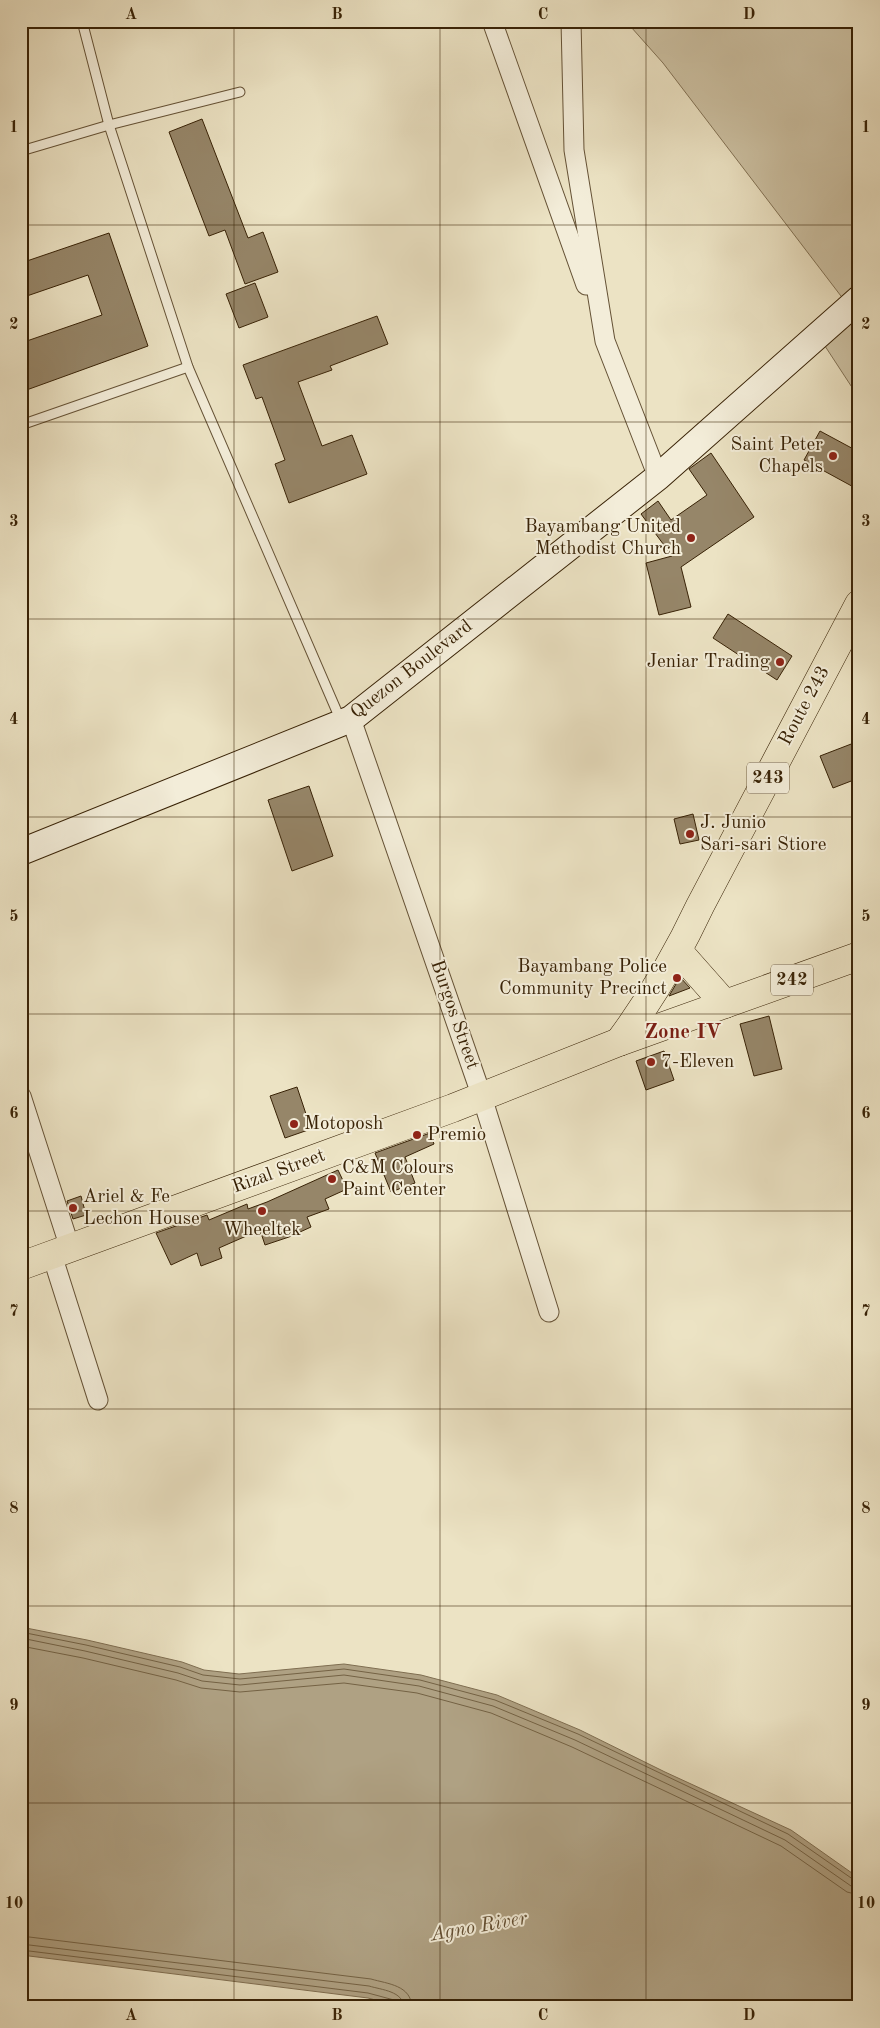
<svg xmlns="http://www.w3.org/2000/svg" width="880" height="2028" font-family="'Old Standard TT',serif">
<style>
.green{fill:#cdc2a4;stroke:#827255}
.water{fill:#afa183;stroke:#7f6e51}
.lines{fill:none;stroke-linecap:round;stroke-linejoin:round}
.shore{stroke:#746244;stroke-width:1}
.building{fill:#968669;stroke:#382206}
.lane-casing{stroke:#655236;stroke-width:11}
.street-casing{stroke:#655236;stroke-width:21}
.secondary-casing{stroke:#382206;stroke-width:28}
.primary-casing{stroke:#382206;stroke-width:29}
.lane{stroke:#f3edd9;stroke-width:9}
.street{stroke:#f3edd9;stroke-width:19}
.secondary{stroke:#f3edd9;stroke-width:26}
.primary{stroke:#ece3c4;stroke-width:28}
.grid{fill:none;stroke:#382206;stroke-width:1;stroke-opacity:0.55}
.poi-dot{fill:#8f2418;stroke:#f3edd9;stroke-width:2}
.labels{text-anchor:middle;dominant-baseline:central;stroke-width:4;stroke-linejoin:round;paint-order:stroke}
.shield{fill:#f3edd9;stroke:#705f45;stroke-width:1}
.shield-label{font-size:18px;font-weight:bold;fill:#382206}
.poi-label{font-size:19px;fill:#382206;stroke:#f3edd9;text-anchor:start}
.street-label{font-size:19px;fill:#382206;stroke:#f3edd9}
.water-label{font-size:20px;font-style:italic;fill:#624e32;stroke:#f3edd9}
.quarter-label{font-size:21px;font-weight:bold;fill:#7a1f14;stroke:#f3edd9}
.neatline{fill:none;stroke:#382206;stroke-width:2}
.grid-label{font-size:16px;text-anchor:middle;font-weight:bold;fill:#382206}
</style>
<rect width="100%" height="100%" fill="#ece3c4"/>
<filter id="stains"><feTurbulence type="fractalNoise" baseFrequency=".004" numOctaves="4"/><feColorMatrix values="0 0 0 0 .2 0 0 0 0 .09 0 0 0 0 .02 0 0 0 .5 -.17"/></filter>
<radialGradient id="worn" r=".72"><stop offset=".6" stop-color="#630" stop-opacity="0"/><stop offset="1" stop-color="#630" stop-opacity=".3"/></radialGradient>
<g class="green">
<polygon points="632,21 859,21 859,288 844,300 663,63 631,27"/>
<polygon points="859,310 859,394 857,395 823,343"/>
</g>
<polygon class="water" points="21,1627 87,1640 182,1662 204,1670 239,1674 344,1664 421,1675 497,1695 580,1730 665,1772 791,1830 859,1878 859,2007 401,2007 368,1998 21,1955"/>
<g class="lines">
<g class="shore">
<polyline points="21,1632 86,1645 180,1667 203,1675 240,1679 344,1669 420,1680 495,1700 578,1734 788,1834 854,1880 859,1881"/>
<polyline points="21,1638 85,1651 178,1673 202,1681 240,1685 344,1675 419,1686 493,1706 575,1740 785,1840 851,1886 859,1887"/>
<polyline points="21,1646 83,1658 176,1680 201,1688 240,1692 344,1683 417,1693 491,1713 572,1747 781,1846 847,1892 859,1895"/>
<path d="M21,1936L371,1979C388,1984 411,1985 412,2007"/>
<path d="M21,1944L369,1986C382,1990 403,1991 404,2007"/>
<polyline points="21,1950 368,1993 394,2000 398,2007"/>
</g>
</g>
<g class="building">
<polygon points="202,119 248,238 263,232 278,272 245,284 225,230 209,236 169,132"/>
<polygon points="109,233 148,346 21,392 21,343 102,315 88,275 21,298 21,263"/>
<polygon points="255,283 268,317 239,328 226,294"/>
<polygon points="377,316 388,344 330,366 332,370 298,382 322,446 352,435 367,474 289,503 275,464 285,460 262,397 256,399 243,365"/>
<polygon points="820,431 859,452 859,490 804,460"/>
<polygon points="711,453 754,517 681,567 691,607 659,615 646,563 672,556 641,514 658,501 671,520 707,495 689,469"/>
<polygon points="728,614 792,656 777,680 713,638"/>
<polygon points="859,741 859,778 833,788 820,756"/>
<polygon points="309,786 333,856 292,871 268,800"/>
<polygon points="693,814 699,840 680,844 674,819"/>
<polygon points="680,977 690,988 669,996 676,984"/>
<polygon points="769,1016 782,1069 754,1076 740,1024"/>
<polygon points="664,1051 674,1080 646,1090 636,1061"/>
<polygon points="297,1087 311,1129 285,1138 270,1096"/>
<polygon points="430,1133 434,1144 405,1157 415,1183 391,1192 375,1153"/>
<polygon points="338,1170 347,1189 325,1199 329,1209 307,1217 311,1227 289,1237 265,1245 260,1230 219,1248 222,1258 201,1266 197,1253 171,1265 156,1233 207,1215 209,1220 247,1204 248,1209 267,1202"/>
<polygon points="81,1196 86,1215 73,1219 67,1201"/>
</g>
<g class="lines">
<g class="lane-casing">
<g id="lane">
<polyline points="82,21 109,125 188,367 341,721"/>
<polyline points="21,151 109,125 240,92"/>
<polyline points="21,425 188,367"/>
</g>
</g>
<g class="street-casing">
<g id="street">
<polyline points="492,21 586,285"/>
<polyline points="571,21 574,150 605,341 658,477"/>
<polyline points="351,719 482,1097 549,1312"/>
<polyline points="21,1096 70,1248"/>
<polyline points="52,1255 98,1400"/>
</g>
</g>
<g class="secondary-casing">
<polyline id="secondary" points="21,852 351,719 658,477 859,299"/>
</g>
<g class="primary-casing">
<g id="primary">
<polyline points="679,952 725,1004"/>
<path d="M619,1042C651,999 677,955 700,906L859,604"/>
<polyline points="21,1266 453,1108 619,1042 859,956"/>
</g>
</g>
<use href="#lane" class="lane"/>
<use href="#street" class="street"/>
<use href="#secondary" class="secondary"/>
<use href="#primary" class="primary"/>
</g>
<path class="grid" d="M234,21V2007M440,21V2007M646,21V2007M21,225H859M21,422H859M21,619H859M21,817H859M21,1014H859M21,1211H859M21,1409H859M21,1606H859M21,1803H859"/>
<g class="poi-dot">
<circle cx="833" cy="456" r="5"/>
<circle cx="691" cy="538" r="5"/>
<circle cx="780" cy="662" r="5"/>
<circle cx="690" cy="834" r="5"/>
<circle cx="677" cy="978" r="5"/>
<circle cx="651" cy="1062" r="5"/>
<circle cx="294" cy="1124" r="5"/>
<circle cx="417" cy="1135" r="5"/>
<circle cx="332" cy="1179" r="5"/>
<circle cx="73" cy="1208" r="5"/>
<circle cx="262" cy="1211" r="5"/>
</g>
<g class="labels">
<g class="shield">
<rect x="747" y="762.5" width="42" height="31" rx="4"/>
<rect x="771" y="964.5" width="42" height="31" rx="4"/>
</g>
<g class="shield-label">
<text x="768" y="778">243</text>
<text x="792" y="980">242</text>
</g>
<g class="poi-label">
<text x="823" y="445" text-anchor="end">Saint Peter<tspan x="823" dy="22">Chapels</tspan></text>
<text x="681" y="527" text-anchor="end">Bayambang United<tspan x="681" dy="22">Methodist Church</tspan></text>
<text x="770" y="662" text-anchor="end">Jeniar Trading</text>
<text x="700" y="823">J. Junio<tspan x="700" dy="22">Sari-sari Stiore</tspan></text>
<text x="667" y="967" text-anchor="end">Bayambang Police<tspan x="667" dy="22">Community Precinct</tspan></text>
<text x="661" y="1062">7-Eleven</text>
<text x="304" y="1124">Motoposh</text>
<text x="427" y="1135">Premio</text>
<text x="342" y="1168">C&amp;M Colours<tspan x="342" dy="22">Paint Center</tspan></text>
<text x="83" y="1197">Ariel &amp; Fe<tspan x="83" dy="22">Lechon House</tspan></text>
<text x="262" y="1230" text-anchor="middle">Wheeltek</text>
</g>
<g class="street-label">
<text transform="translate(412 670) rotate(-38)">Quezon Boulevard</text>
<text transform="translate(805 706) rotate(-62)">Route 243</text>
<text transform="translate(454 1015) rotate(71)">Burgos Street</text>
<text transform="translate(279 1172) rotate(-20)">Rizal Street</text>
</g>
<g class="water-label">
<text transform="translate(479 1927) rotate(-10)">Agno River</text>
</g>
<g class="quarter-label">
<text x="683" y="1032">Zone IV</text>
</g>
</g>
<rect width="880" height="2028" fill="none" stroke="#ece3c4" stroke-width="55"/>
<rect x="28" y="28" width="824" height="1972" class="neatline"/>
<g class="grid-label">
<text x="131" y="19">A</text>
<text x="337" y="19">B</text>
<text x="543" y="19">C</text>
<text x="749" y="19">D</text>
<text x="14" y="132">1</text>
<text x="866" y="132">1</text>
<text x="14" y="329">2</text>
<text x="866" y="329">2</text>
<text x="14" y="526">3</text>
<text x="866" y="526">3</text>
<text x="14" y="724">4</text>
<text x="866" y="724">4</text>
<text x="14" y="921">5</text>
<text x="866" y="921">5</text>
<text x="14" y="1118">6</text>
<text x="866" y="1118">6</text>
<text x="14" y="1316">7</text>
<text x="866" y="1316">7</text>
<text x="14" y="1513">8</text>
<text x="866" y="1513">8</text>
<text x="14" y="1710">9</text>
<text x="866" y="1710">9</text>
<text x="14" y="1908">10</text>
<text x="866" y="1908">10</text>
<text x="131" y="2020">A</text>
<text x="337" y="2020">B</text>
<text x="543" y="2020">C</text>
<text x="749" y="2020">D</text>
</g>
<rect width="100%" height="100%" filter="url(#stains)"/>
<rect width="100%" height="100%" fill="url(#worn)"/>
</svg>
